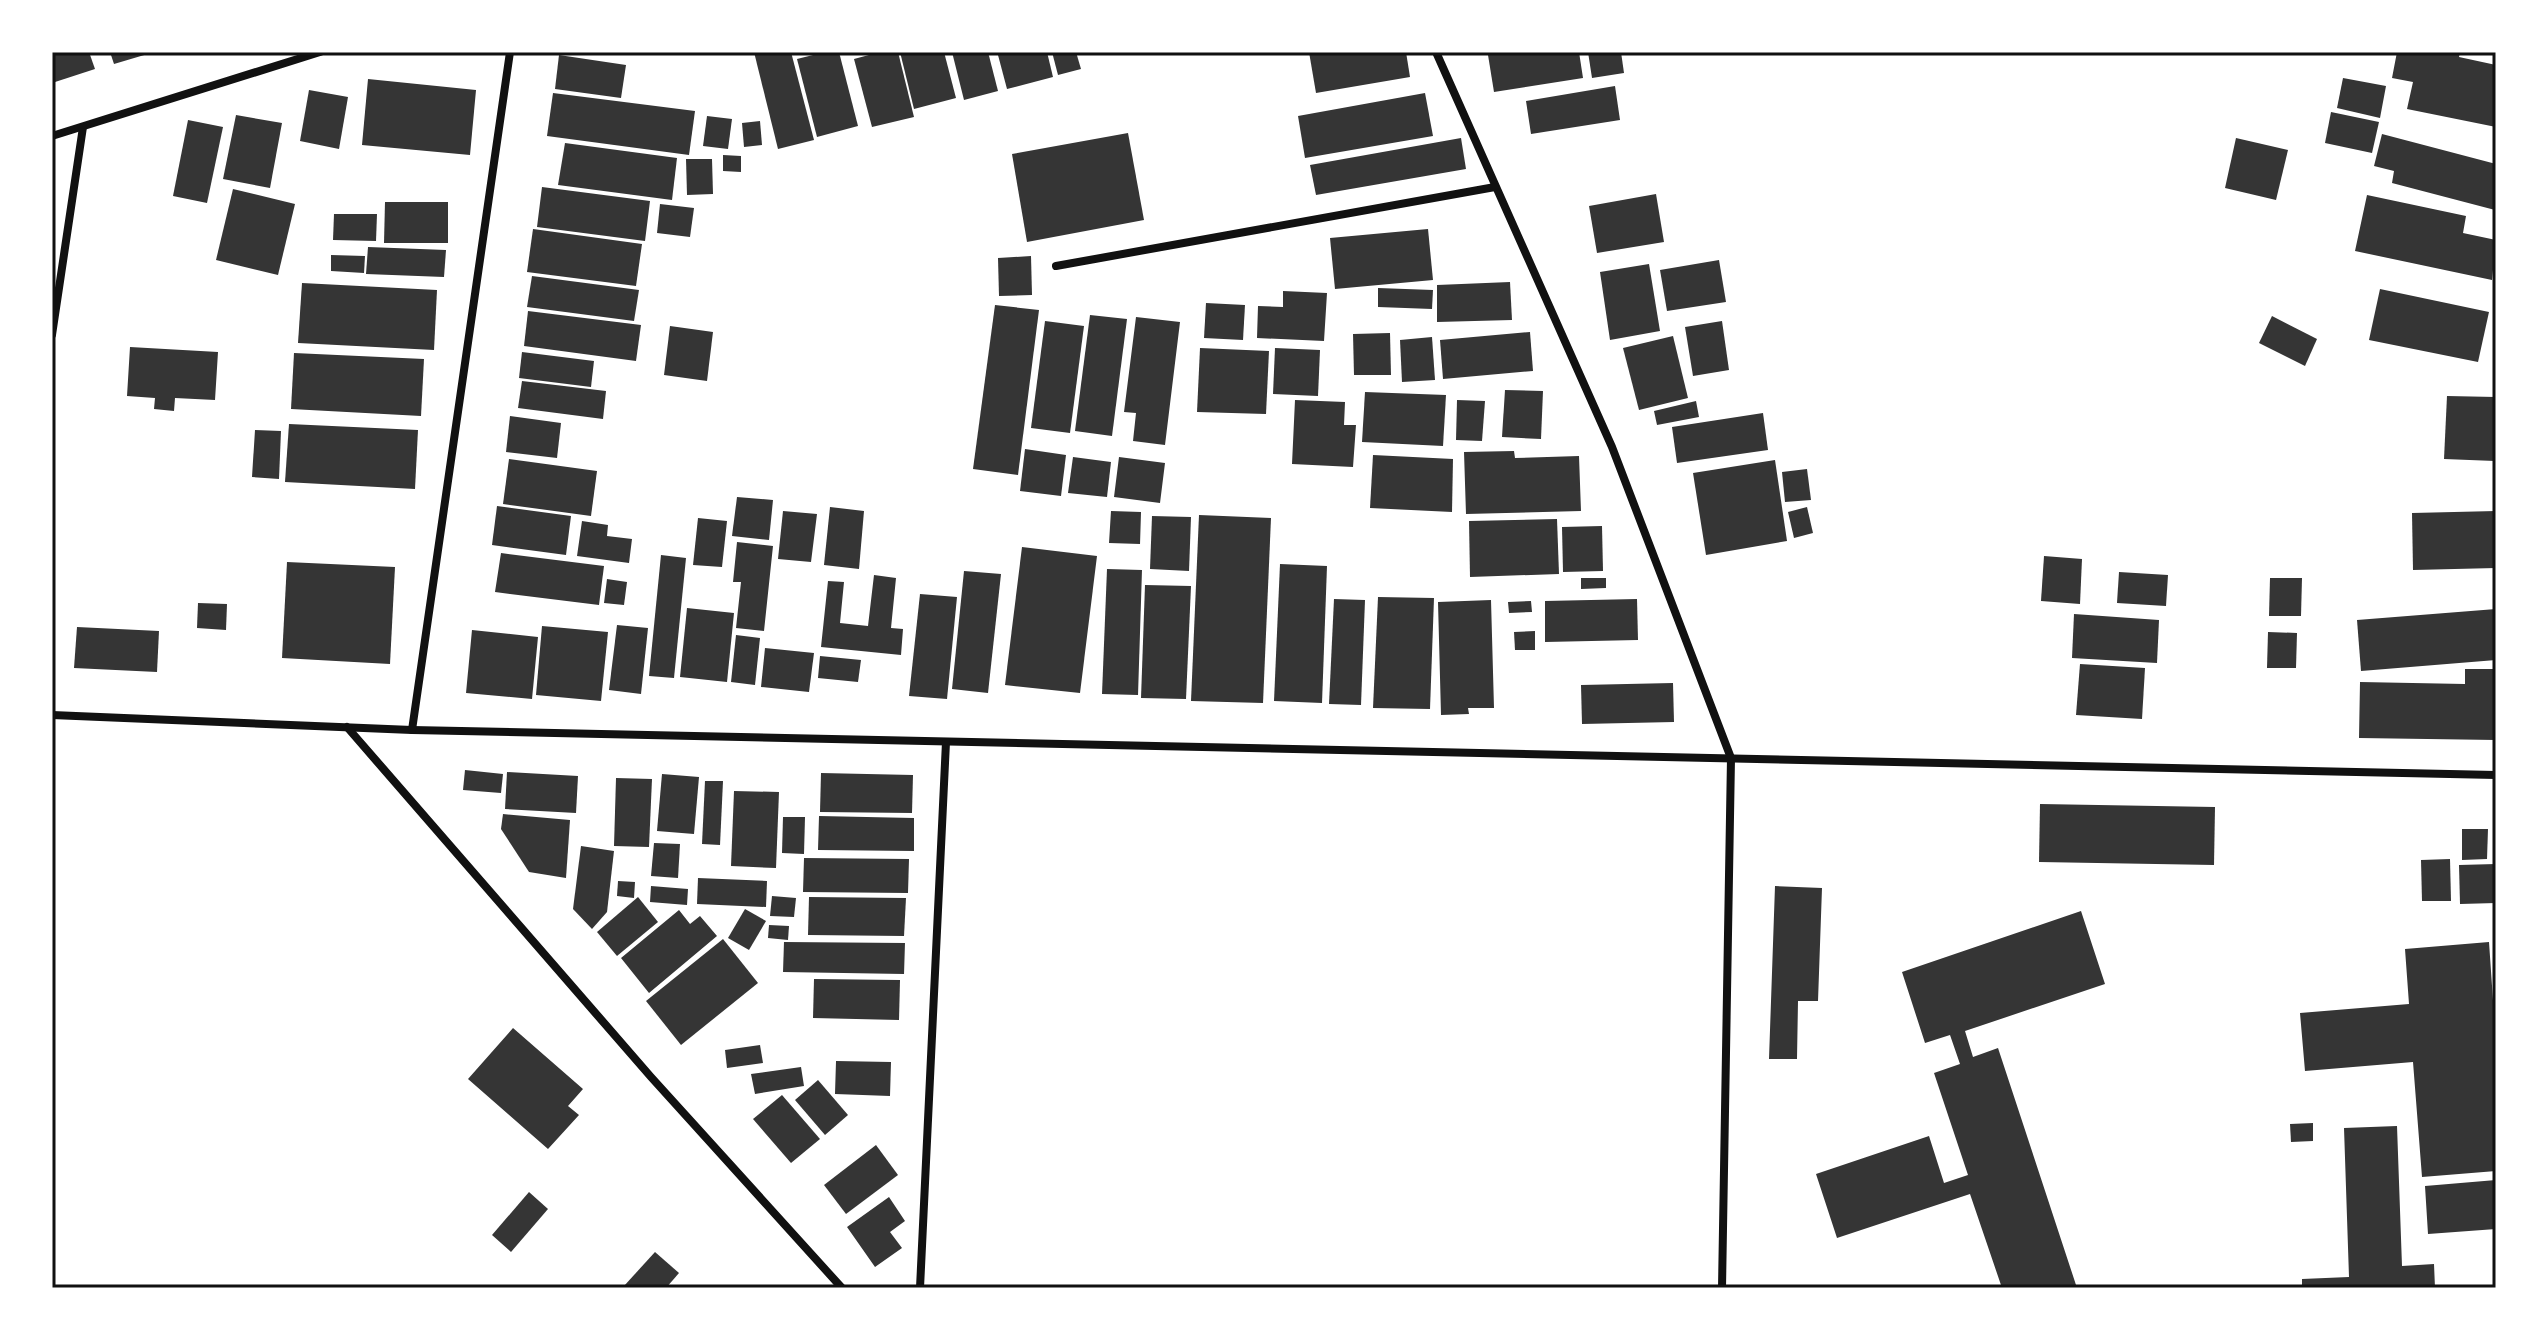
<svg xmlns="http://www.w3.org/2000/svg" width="2548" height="1340" font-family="'Zilla Slab',serif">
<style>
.building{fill:#353535}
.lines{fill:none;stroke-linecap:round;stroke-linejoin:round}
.minor{stroke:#111;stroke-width:8}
.neatline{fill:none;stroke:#111;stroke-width:3}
</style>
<rect width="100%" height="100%" fill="#fff"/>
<g class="building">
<polygon points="52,52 89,52 95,69 52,83"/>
<polygon points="110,52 151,52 151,53 114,64"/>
<polygon points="754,52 791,52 814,140 778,149"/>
<polygon points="825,52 839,52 858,126 817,137 797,59"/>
<polygon points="880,52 898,52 914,117 872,127 854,59"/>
<polygon points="900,52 944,52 956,98 914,109"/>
<polygon points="952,52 988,52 998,91 964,100"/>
<polygon points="1007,52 1047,52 1053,77 1007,89 998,55"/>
<polygon points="1052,52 1076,52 1081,69 1058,75"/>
<polygon points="1309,52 1406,52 1410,77 1316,93"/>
<polygon points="1508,52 1579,52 1583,78 1494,92 1488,55"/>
<polygon points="1588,52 1621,52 1624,73 1592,78"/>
<polygon points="2397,52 2460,52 2459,57 2496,65 2496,127 2407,109 2413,82 2392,78"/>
<polygon points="559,55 626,65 621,98 555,89"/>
<polygon points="2343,78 2386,86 2380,118 2337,108"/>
<polygon points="368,79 476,90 470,155 362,145"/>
<polygon points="1615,86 1620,120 1531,134 1526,101"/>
<polygon points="309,90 348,97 339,149 300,141"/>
<polygon points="553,93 695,111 689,155 547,136"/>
<polygon points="1425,93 1433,136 1305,158 1298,116"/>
<polygon points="2331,112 2379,122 2372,153 2325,143"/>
<polygon points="236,115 282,123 270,188 223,179"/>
<polygon points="707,116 732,119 728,149 703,146"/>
<polygon points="188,120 223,127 207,203 173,196"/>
<polygon points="760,121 762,145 744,147 742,123"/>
<polygon points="1128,133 1144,220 1027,242 1012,154"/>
<polygon points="2382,134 2496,164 2495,210 2392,183 2394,171 2374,166"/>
<polygon points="1461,138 1466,169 1316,195 1310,165"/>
<polygon points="2236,138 2288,150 2276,200 2225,188"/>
<polygon points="565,143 677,158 672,200 558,185"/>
<polygon points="723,155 741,156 741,172 723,171"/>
<polygon points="686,159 712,159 713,194 687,195"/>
<polygon points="542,187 650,201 645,241 537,227"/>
<polygon points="233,189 295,204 278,275 216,260"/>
<polygon points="1656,194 1664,242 1597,253 1589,206"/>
<polygon points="2367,195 2466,216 2463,233 2496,240 2492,280 2355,251"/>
<polygon points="385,202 448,202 448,243 384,243"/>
<polygon points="660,204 694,208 690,237 657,233"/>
<polygon points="334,214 377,214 376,241 333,240"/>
<polygon points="533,229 642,244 636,286 527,272"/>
<polygon points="1428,229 1433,280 1335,289 1330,238"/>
<polygon points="368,247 446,250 444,277 366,274"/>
<polygon points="331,255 365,256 364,273 331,271"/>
<polygon points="1031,256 1032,295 999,296 998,258"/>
<polygon points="1719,260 1726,302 1667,311 1660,270"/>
<polygon points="1649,264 1660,331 1610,340 1600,272"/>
<polygon points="532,276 639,290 634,321 527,307"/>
<polygon points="1510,282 1512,320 1437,322 1437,285"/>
<polygon points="302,283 437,290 434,350 298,343"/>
<polygon points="1378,288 1433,290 1432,309 1378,307"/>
<polygon points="2380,289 2489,312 2478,362 2369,340"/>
<polygon points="1283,291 1327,293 1324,341 1257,338 1258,306 1283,307"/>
<polygon points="1206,303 1245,305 1243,340 1204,338"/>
<polygon points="995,305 1039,310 1018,475 973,469"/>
<polygon points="528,311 641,325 636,361 524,346"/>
<polygon points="1090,315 1127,319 1112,436 1075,431"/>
<polygon points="2272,316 2317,339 2305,366 2259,343"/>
<polygon points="1136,317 1180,322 1165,445 1133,441 1136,413 1124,412"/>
<polygon points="1045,321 1084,326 1070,433 1031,428"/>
<polygon points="1722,321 1729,370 1693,376 1685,327"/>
<polygon points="670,326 713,332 707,381 664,375"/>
<polygon points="1530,332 1533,371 1443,379 1440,340"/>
<polygon points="1390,333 1391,375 1354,375 1353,334"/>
<polygon points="1673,336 1688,398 1639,410 1623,348"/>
<polygon points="1432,337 1435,380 1402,382 1400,340"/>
<polygon points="130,347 218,352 215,400 175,398 174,411 154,409 155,398 127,396"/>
<polygon points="1200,348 1269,351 1266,414 1197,412"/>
<polygon points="1275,348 1320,350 1318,396 1273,394"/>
<polygon points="522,352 594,361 591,387 519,378"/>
<polygon points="294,353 424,359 421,416 291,409"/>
<polygon points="522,381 606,391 603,419 518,408"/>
<polygon points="1505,390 1543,391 1541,439 1502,437"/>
<polygon points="1365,392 1446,395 1443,446 1362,442"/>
<polygon points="2447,396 2496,397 2495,461 2444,459"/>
<polygon points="1295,400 1345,402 1344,425 1356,425 1353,467 1292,464"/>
<polygon points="1457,400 1485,401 1482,441 1456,440"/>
<polygon points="1696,401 1699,417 1657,425 1654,411"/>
<polygon points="1763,413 1768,450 1677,463 1672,427"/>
<polygon points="510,416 561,423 557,458 506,452"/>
<polygon points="289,424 418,430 415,489 285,482"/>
<polygon points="255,430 281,431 279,479 252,477"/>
<polygon points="1025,449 1066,455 1061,496 1020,491"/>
<polygon points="1514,451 1515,458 1579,456 1581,511 1466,514 1464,452"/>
<polygon points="1373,455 1453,459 1452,512 1370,508"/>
<polygon points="1073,457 1111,462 1107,497 1068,493"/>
<polygon points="1119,457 1165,463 1160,503 1114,497"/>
<polygon points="509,459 597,471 591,516 503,504"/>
<polygon points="1775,460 1787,541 1706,555 1693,473"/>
<polygon points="1807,469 1811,500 1785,502 1782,472"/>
<polygon points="737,497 773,500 769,540 732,536"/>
<polygon points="497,506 571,516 566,555 492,545"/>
<polygon points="830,507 864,511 859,569 824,565"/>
<polygon points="1807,507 1813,533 1794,538 1788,512"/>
<polygon points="783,511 817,514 811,562 778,559"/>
<polygon points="1111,511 1141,512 1140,544 1109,543"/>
<polygon points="2496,511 2496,568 2413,570 2412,513"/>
<polygon points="1199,515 1271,518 1263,703 1191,701"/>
<polygon points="1152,516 1191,517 1189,571 1150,569"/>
<polygon points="698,518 727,521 722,567 693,565"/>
<polygon points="1557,519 1559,574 1470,577 1469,521"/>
<polygon points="582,521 608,525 607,536 632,539 629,563 577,556"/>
<polygon points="1602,526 1603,571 1563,572 1562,527"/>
<polygon points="737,542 773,546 764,631 736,628 741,582 733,582"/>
<polygon points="1022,547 1097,556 1080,693 1005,685"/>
<polygon points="501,553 604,566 599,605 495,592"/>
<polygon points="661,555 686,558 674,678 649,676"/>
<polygon points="2044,556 2082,559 2080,604 2041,601"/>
<polygon points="287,562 395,567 390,664 282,658"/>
<polygon points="1280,564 1327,566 1322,703 1274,701"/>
<polygon points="1107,569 1142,570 1138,695 1102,694"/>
<polygon points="964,571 1001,574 988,693 952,689"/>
<polygon points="2119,572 2168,575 2166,606 2117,603"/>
<polygon points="874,575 896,578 891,628 903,629 901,655 821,647 828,581 844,582 840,623 868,626"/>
<polygon points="1581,578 1606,578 1606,588 1581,589"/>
<polygon points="2270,578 2302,578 2301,616 2269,616"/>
<polygon points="607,579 627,582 624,605 604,603"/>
<polygon points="1145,585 1191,586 1186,699 1141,698"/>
<polygon points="920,594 957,597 947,699 909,696"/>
<polygon points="1378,597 1434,598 1430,709 1373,708"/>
<polygon points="1334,599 1365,600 1361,705 1329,704"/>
<polygon points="1637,599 1638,640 1545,642 1545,601"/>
<polygon points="1491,600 1494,708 1468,708 1469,714 1441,715 1438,602"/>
<polygon points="1531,601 1532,612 1509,613 1508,602"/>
<polygon points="198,603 227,604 226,630 197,628"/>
<polygon points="687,608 734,613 727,682 680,677"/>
<polygon points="2496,609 2496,660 2361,671 2357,620"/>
<polygon points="2074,614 2159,620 2157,663 2072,658"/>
<polygon points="617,625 648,628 641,694 609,690"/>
<polygon points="542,626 608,632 601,701 536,695"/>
<polygon points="77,627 159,631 157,672 74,668"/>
<polygon points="472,630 538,637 532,699 466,693"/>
<polygon points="1535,631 1535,650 1515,650 1514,632"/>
<polygon points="2268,632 2297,633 2296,668 2267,668"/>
<polygon points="736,635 760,638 755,685 731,682"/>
<polygon points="765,648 814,653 809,692 761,687"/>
<polygon points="820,656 861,660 858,682 818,678"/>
<polygon points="2080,664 2145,668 2142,719 2076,715"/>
<polygon points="2465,669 2496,669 2496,740 2359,738 2360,682 2465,684"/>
<polygon points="1673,683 1674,722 1582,724 1581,685"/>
<polygon points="465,770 503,774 501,793 463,790"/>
<polygon points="507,772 578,776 576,813 505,809"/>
<polygon points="821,773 913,775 912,813 820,812"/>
<polygon points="662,774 699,777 694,834 657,831"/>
<polygon points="616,778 652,779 649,847 614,846"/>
<polygon points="705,781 723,781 720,845 702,844"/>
<polygon points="734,791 779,792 776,868 731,866"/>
<polygon points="2040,804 2215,807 2214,865 2039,862"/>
<polygon points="503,814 570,820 566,878 529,872 501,829"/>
<polygon points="819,816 914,818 914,851 818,850"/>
<polygon points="783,817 805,817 804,854 782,853"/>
<polygon points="2462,829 2488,829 2487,859 2462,860"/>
<polygon points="654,843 680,844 678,878 651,876"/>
<polygon points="581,846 614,851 607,912 592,929 573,909"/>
<polygon points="804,858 909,859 908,893 803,892"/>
<polygon points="2450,859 2451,901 2422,901 2421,860"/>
<polygon points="2496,864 2496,903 2460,904 2459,865"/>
<polygon points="698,878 767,881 766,907 697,904"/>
<polygon points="618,881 635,882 634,898 617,896"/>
<polygon points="651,886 688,889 687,905 650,902"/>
<polygon points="1775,886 1822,888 1818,1001 1798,1001 1797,1059 1769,1059"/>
<polygon points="772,896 796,898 794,917 770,916"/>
<polygon points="638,897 658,922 617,956 597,932"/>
<polygon points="809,897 906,898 904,936 808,935"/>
<polygon points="745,909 766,921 749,950 728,938"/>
<polygon points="679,910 690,924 700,916 717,936 649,993 621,958"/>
<polygon points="2081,911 2105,984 1965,1031 1973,1057 1998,1048 2077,1288 2002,1288 1970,1194 1837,1238 1816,1174 1929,1136 1944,1183 1968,1175 1934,1073 1960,1064 1950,1035 1925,1043 1902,972"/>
<polygon points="769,925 789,926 788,940 768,938"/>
<polygon points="723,939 758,983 681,1045 646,1001"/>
<polygon points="784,942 905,943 904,974 783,972"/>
<polygon points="2489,942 2496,1044 2496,1171 2422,1177 2413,1062 2305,1071 2300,1013 2409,1004 2405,949"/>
<polygon points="814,979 900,980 899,1020 813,1018"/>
<polygon points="513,1028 583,1089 568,1106 579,1115 548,1149 468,1079"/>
<polygon points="760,1045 763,1063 727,1068 725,1050"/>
<polygon points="836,1061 891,1062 890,1096 835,1094"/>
<polygon points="801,1067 804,1086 755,1094 751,1074"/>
<polygon points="818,1080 848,1115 825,1135 795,1100"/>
<polygon points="782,1095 820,1139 791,1163 753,1119"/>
<polygon points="2313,1123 2313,1141 2291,1142 2290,1124"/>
<polygon points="2397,1126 2402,1266 2434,1264 2435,1288 2302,1288 2302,1279 2349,1277 2344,1128"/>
<polygon points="876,1145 898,1175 846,1214 824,1185"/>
<polygon points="2496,1180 2496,1229 2428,1234 2425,1186"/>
<polygon points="529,1192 548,1209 511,1252 492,1235"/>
<polygon points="889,1197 905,1221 890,1232 902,1248 875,1267 847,1227"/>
<polygon points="655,1252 679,1273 666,1288 626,1288 624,1286"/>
</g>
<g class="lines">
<g class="minor">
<polyline points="1436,52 1612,447 1731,758 1722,1288"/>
<polyline points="52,136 320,52"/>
<polyline points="1056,266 1495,187"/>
<polyline points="52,335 83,127"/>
<polyline points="52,715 412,730 2496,775"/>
<polyline points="347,727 651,1077 842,1288"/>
<polyline points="412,730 510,52"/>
<polyline points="920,1288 946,742"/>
</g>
</g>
<rect width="2548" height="1340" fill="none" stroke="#ffffff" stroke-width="108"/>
<rect x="54" y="54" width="2440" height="1232" class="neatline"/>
</svg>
